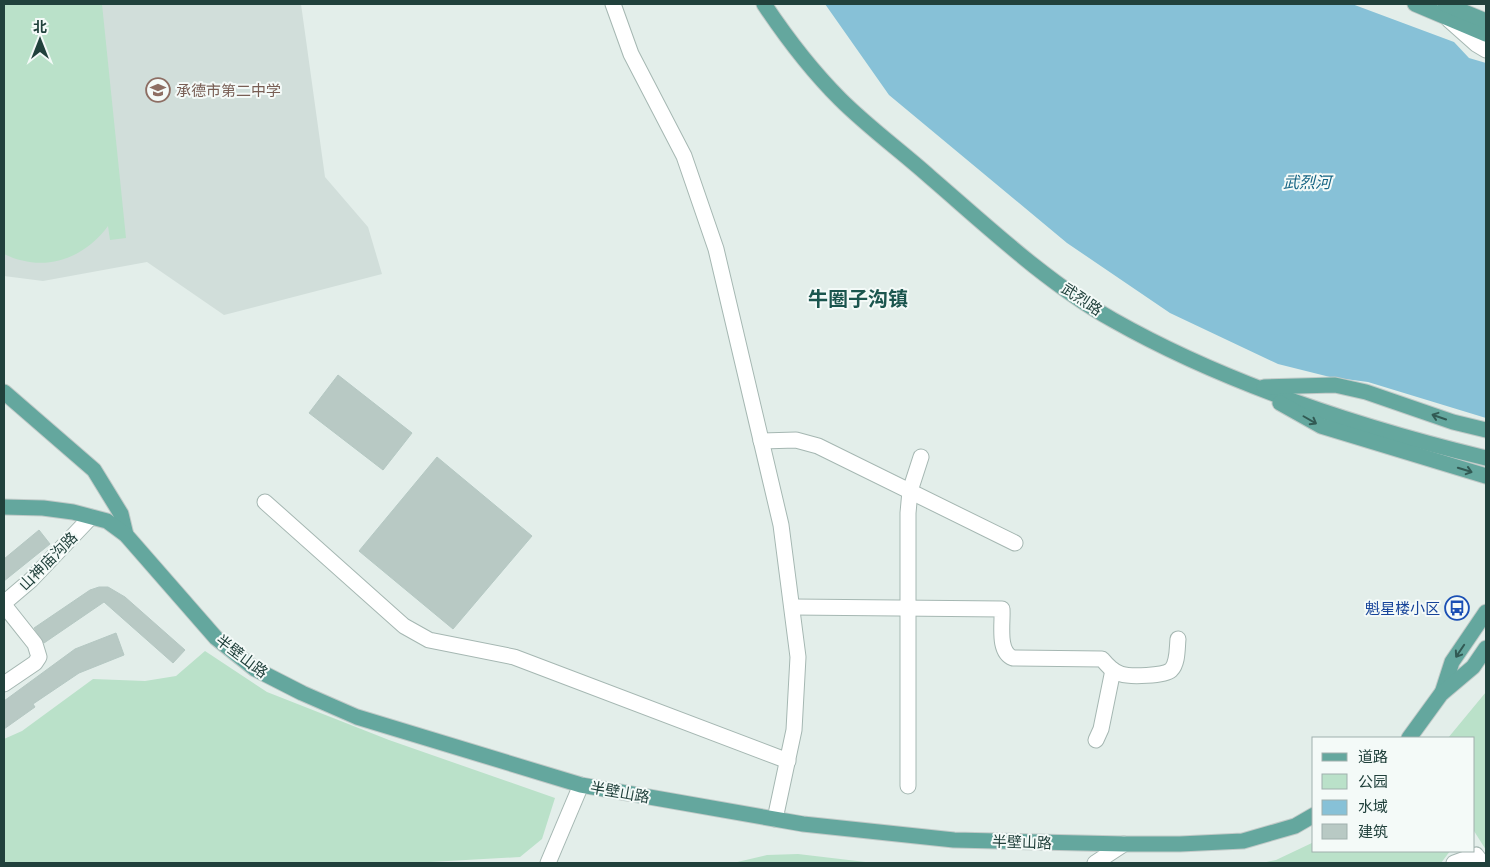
<svg xmlns="http://www.w3.org/2000/svg" width="1490" height="867" font-family="'Public Sans','Noto Sans SC',sans-serif">
<style>
.built{fill:#d1deda}
.green{fill:#bae1c9}
.water{fill:#87c1d7}
.building{fill:#b8c9c4;stroke:#b5c8c3}
.lines{fill:none;stroke-linecap:round;stroke-linejoin:round}
.minor-casing{stroke:#a5b7b2;stroke-width:17}
.major-casing{stroke:#c1cac8;stroke-width:17}
.minor{stroke:#fff;stroke-width:15}
.major{stroke:#64a79e;stroke-width:15}
.oneway{stroke:#325a54}
.labels{text-anchor:middle;dominant-baseline:central;stroke-width:4;stroke-linejoin:round;paint-order:stroke}
.education-label{font-size:15px;fill:#785e54;stroke:#f4faf8;text-anchor:start}
.street-label{font-size:15px;fill:#21413c;stroke:#f4faf8}
.transit-label{font-size:15px;fill:#164399;stroke:#f4faf8;text-anchor:end}
.water-label{font-size:16px;font-style:italic;fill:#156483;stroke:#f4faf8}
.district-label{font-size:20px;font-weight:bold;fill:#1b554e;stroke:#f4faf8}
</style>
<rect width="100%" height="100%" fill="#e3eeea"/>
<polygon class="built" points="4,4 301,4 325,177 368,227 382,274 224,315 147,262 43,281 4,276"/>
<g class="green">
<path d="M4,4H102L126,238L110,240L108,226C83,260 43,273 4,254Z"/>
<polygon points="205,651 267,692 389,740 555,798 542,839 520,857 413,863 4,863 4,739 22,731 93,679 145,681 176,676"/>
<polygon points="1486,692 1486,850 1474,831 1474,738 1448,738"/>
<polygon points="1314,842 1314,851 1450,851 1441,863 1262,863 1276,860"/>
<polygon points="798,854 874,863 733,863 767,855"/>
</g>
<polygon class="water" points="825,4 1352,4 1454,42 1469,58 1486,63 1486,418 1368,382 1330,377 1278,364 1170,313 1067,243 889,95"/>
<g class="building">
<polygon points="338,375 412,433 383,470 309,413"/>
<polygon points="437,457 532,536 453,629 359,551"/>
<polygon points="39,530 50,544 4,581 4,559"/>
<polygon points="99,587 108,587 125,597 185,650 173,663 104,602 44,643 34,628 90,590"/>
<polygon points="116,633 124,655 79,673 33,704 35,707 4,729 4,701 75,649"/>
</g>
<g class="lines">
<g class="minor-casing">
<g id="minor">
<polyline points="613,4 631,54 684,156 716,249 781,525 798,657 794,730 775,819"/>
<polyline points="1449,20 1476,44 1486,50"/>
<polyline points="761,441 796,440 818,446 1015,543"/>
<polyline points="265,502 404,626 429,640 514,657 788,761"/>
<polyline points="4,603 31,580 91,517"/>
<polyline points="4,605 35,644 39,657 35,663 4,684"/>
<path d="M793,607L1002,609C1003,623 997,652 1013,658L1102,659C1107,665 1113,672 1121,674C1130,677 1164,676 1171,670C1178,663 1177,648 1178,639"/>
<polyline points="1096,740 1101,729 1113,670"/>
<polyline points="908,786 908,513 910,491 921,457"/>
<polyline points="548,863 581,785"/>
<polyline points="1095,863 1124,844"/>
<polyline points="1454,863 1476,855 1482,863"/>
</g>
</g>
<g class="major-casing">
<g id="major">
<path d="M764,4C786,37 812,71 840,99C868,127 901,151 930,177C987,226 1047,283 1113,320C1228,385 1358,427 1486,458"/>
<polyline points="1415,4 1486,34"/>
<polyline points="1445,4 1486,21"/>
<polyline points="1264,387 1335,385 1366,392 1453,422 1486,430"/>
<polyline points="4,392 94,470 121,514 126,535"/>
<polyline points="1280,403 1321,426 1486,476"/>
<polyline points="4,507 43,508 73,512 107,521 126,535 216,638 255,669 302,693 357,717 581,785 803,824 954,840 1124,844 1180,844 1243,841 1295,826 1314,815"/>
<polyline points="1442,693 1452,662 1486,612"/>
<polyline points="1409,738 1441,694 1473,667 1486,648"/>
</g>
</g>
<use href="#minor" class="minor"/>
<use href="#major" class="major"/>
</g>
<defs><path id="oneway-shaft" d="M-6 0H5M1.5-3L5.5 0L1.5 3" fill="none" stroke-width="1.6" stroke-linecap="round" stroke-linejoin="round" transform="scale(1.25)"/></defs>
<g class="oneway">
<use href="#oneway-shaft" transform="translate(1439 417) rotate(-161)"/>
<use href="#oneway-shaft" transform="translate(1310 420) rotate(30)"/>
<use href="#oneway-shaft" transform="translate(1465 470) rotate(17)"/>
<use href="#oneway-shaft" transform="translate(1460 651) rotate(124)"/>
</g>
<defs>
<g id="school-ring" transform="scale(1.25)"><circle r="9.5" fill="#f4faf8" stroke="#8d6e63" stroke-width="1.5"/><path d="M0-5L7-2L0 1L-7-2ZM-4 1L0 2.5L4 1V4Q0 6-4 4Z" fill="#8d6e63"/></g>
<g id="bus-ring" transform="scale(1.25)"><circle r="9.5" fill="#f4faf8" stroke="#1a4fb4" stroke-width="1.5"/><path d="M-5-6H5V4H4V6H2V4H-2V6H-4V4H-5ZM-3.5-4V0h7V-4ZM-3.5 1.2v1.5H-2V1.2ZM2 1.2v1.5H3.5V1.2Z" fill="#1a4fb4"/></g>
</defs>
<g fill-rule="evenodd">
<use href="#school-ring" x="158" y="90"/>
<use href="#bus-ring" x="1457" y="608"/>
</g>
<g class="labels">
<g class="education-label">
<text x="176" y="90">承德市第二中学</text>
</g>
<g class="street-label">
<text transform="translate(1082 299) rotate(34)">武烈路</text>
<text transform="translate(48 561) rotate(-45)">山神庙沟路</text>
<text transform="translate(242 656) rotate(37)">半壁山路</text>
<text transform="translate(620 792) rotate(10)">半壁山路</text>
<text transform="translate(1022 842) rotate(2)">半壁山路</text>
</g>
<g class="transit-label">
<text x="1440" y="608">魁星楼小区</text>
</g>
<g class="water-label">
<text x="1307" y="182">武烈河</text>
</g>
<g class="district-label">
<text x="858" y="299">牛圈子沟镇</text>
</g>
</g>
<rect width="1490" height="867" fill="none" stroke="#21413c" stroke-width="10"/>
<rect x="1312" y="737" width="162" height="115" fill="#f4faf8" stroke="#a0b0ad"/>
<rect x="1322" y="753" width="25" height="8" fill="#64a79e" stroke="#a0b0ad"/>
<text x="1358" y="762" font-size="15" fill="#21413c">道路</text>
<rect x="1322" y="774" width="25" height="15" fill="#bae1c9" stroke="#a0b0ad"/>
<text x="1358" y="787" font-size="15" fill="#21413c">公园</text>
<rect x="1322" y="800" width="25" height="15" fill="#87c1d7" stroke="#a0b0ad"/>
<text x="1358" y="812" font-size="15" fill="#21413c">水域</text>
<rect x="1322" y="824" width="25" height="15" fill="#b8c9c4" stroke="#a0b0ad"/>
<text x="1358" y="837" font-size="15" fill="#21413c">建筑</text>
<g transform="translate(40 40)" stroke="#f4faf8" stroke-width="4" paint-order="stroke">
<path d="M0-4L9 19L0 12L-9 19Z" fill="#21413c"/>
<text y="-8" font-size="14" font-weight="bold" text-anchor="middle" fill="#21413c">北</text>
</g>
</svg>
